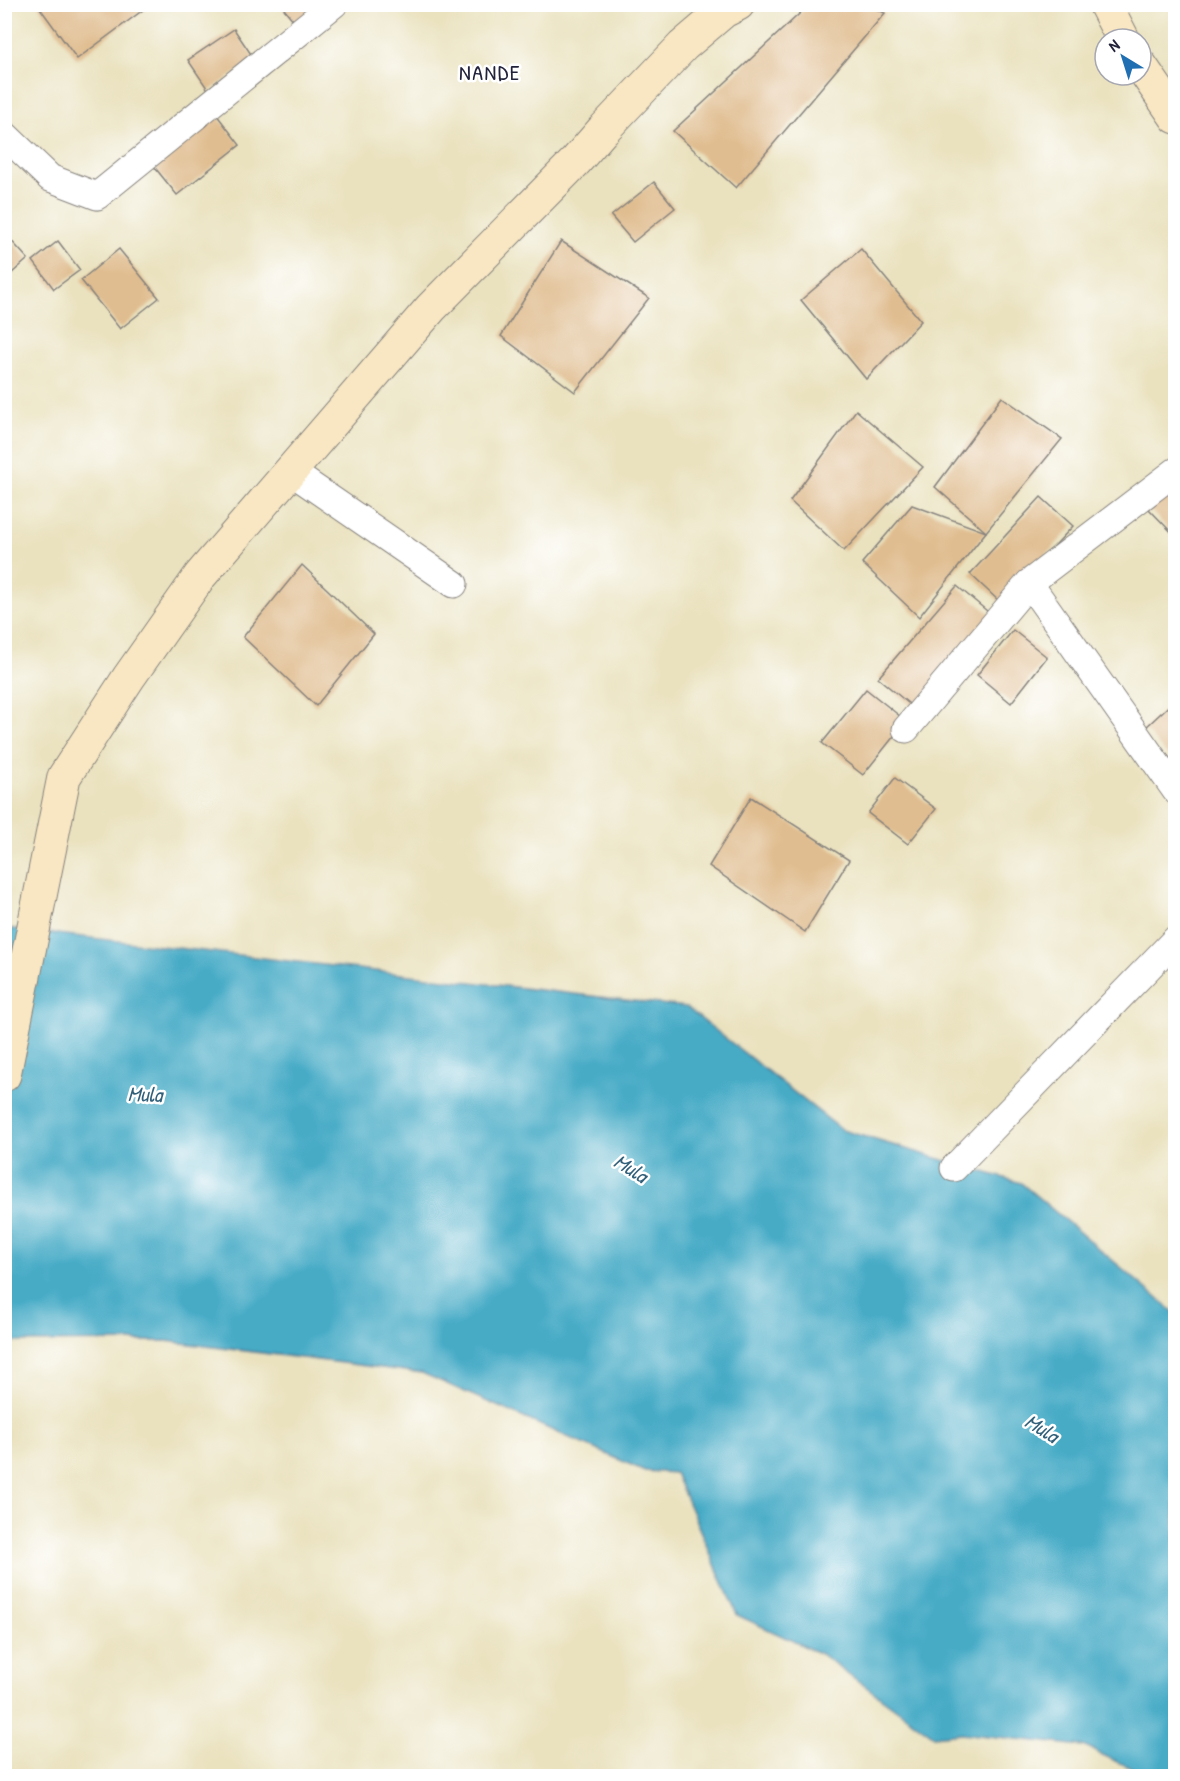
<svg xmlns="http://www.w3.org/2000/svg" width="1180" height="1781" font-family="'Patrick Hand',sans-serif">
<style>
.water{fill:#46abc6;stroke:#346680;stroke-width:1.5}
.building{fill:#e0bd90}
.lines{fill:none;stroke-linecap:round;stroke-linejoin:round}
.street-casing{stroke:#86827d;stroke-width:29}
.secondary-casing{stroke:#86827d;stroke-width:35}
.street{stroke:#fff;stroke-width:27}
.secondary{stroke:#f9e7c3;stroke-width:33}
.labels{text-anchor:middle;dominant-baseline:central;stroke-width:5;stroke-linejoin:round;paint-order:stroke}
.water-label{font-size:21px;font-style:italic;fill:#32607a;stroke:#fff}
.quarter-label{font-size:22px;letter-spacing:1.5px;fill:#22223b;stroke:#fff}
</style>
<rect width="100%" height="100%" fill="#fff"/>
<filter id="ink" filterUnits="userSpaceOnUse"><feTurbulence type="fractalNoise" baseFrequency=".0167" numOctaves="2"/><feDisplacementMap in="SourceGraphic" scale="12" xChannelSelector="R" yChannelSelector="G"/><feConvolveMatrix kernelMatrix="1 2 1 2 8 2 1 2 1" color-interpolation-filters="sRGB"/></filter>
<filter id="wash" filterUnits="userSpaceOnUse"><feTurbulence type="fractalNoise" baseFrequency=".008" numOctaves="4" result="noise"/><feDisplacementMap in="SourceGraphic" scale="24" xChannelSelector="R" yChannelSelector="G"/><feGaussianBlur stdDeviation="1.35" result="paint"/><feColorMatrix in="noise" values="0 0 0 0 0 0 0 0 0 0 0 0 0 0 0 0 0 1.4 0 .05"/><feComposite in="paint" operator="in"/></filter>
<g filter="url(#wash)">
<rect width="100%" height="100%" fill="#eae2bf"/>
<polygon class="water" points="5,928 686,1007 842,1130 1021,1183 1175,1313 1175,1776 1149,1776 1083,1746 961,1733 934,1736 821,1654 737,1615 675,1473 645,1471 422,1373 166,1341 5,1342"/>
<g id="blocks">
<g class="building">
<polygon points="37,4 151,4 77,59"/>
<polygon points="280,4 325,4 298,26"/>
<polygon points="810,4 865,4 885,13 736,188 673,131"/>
<polygon points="234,29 255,60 209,91 188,60"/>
<polygon points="216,114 240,145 177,195 152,164"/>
<polygon points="654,182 675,208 633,242 611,216"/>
<polygon points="7,236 28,259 4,280 4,238"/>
<polygon points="58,241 80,270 54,289 33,261"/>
<polygon points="561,241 649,298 575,392 501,336"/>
<polygon points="119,249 159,298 120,329 81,280"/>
<polygon points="861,249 921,321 866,379 801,300"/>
<polygon points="1002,397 1062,439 986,532 935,487"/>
<polygon points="856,410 923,467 844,551 790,501"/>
<polygon points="1176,487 1176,537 1149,509"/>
<polygon points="1041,497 1073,526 1001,603 970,574"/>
<polygon points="912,505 986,532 919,617 862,563"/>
<polygon points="302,565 374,634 316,706 243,637"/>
<polygon points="957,586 993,616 914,708 878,678"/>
<polygon points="1013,630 1047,657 1011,703 977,675"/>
<polygon points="866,689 906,721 863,775 822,743"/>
<polygon points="1176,699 1176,765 1144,729"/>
<polygon points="895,778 936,809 908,844 868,813"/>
<polygon points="751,797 849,860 805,932 709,866"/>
</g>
</g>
</g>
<g filter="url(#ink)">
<use href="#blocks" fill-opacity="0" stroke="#86827d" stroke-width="1.5"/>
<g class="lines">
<g class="street-casing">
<g id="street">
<polyline points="4,134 50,178 97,196 334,4"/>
<polyline points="290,471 454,584"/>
<polyline points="1029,583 1176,791"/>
<polyline points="906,729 1029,583 1176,471"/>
<polyline points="954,1168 1176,939"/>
</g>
</g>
<g class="secondary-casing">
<g id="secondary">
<polyline points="1105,4 1123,39"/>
<polyline points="1141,66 1176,117"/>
<polyline points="4,1075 64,777 129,677 200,576 431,308 576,161 603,130 683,46 724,11 738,4"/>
</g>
</g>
<use href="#street" class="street"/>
<use href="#secondary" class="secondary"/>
</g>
</g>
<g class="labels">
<g class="water-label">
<text transform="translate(145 1094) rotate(2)">Mula</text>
<text transform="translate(631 1168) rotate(32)">Mula</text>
<text transform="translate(1042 1428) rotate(32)">Mula</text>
</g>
<g class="quarter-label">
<text x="490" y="72">NANDE</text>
</g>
</g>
<rect width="1180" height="1781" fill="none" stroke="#fff" stroke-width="24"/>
<g transform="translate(1123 57) rotate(322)"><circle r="28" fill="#ffffff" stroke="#a7a7b1" stroke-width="1.5"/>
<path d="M0-4.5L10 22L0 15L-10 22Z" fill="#1f6fb2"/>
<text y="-9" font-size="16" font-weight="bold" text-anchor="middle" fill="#22223b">N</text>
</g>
</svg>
